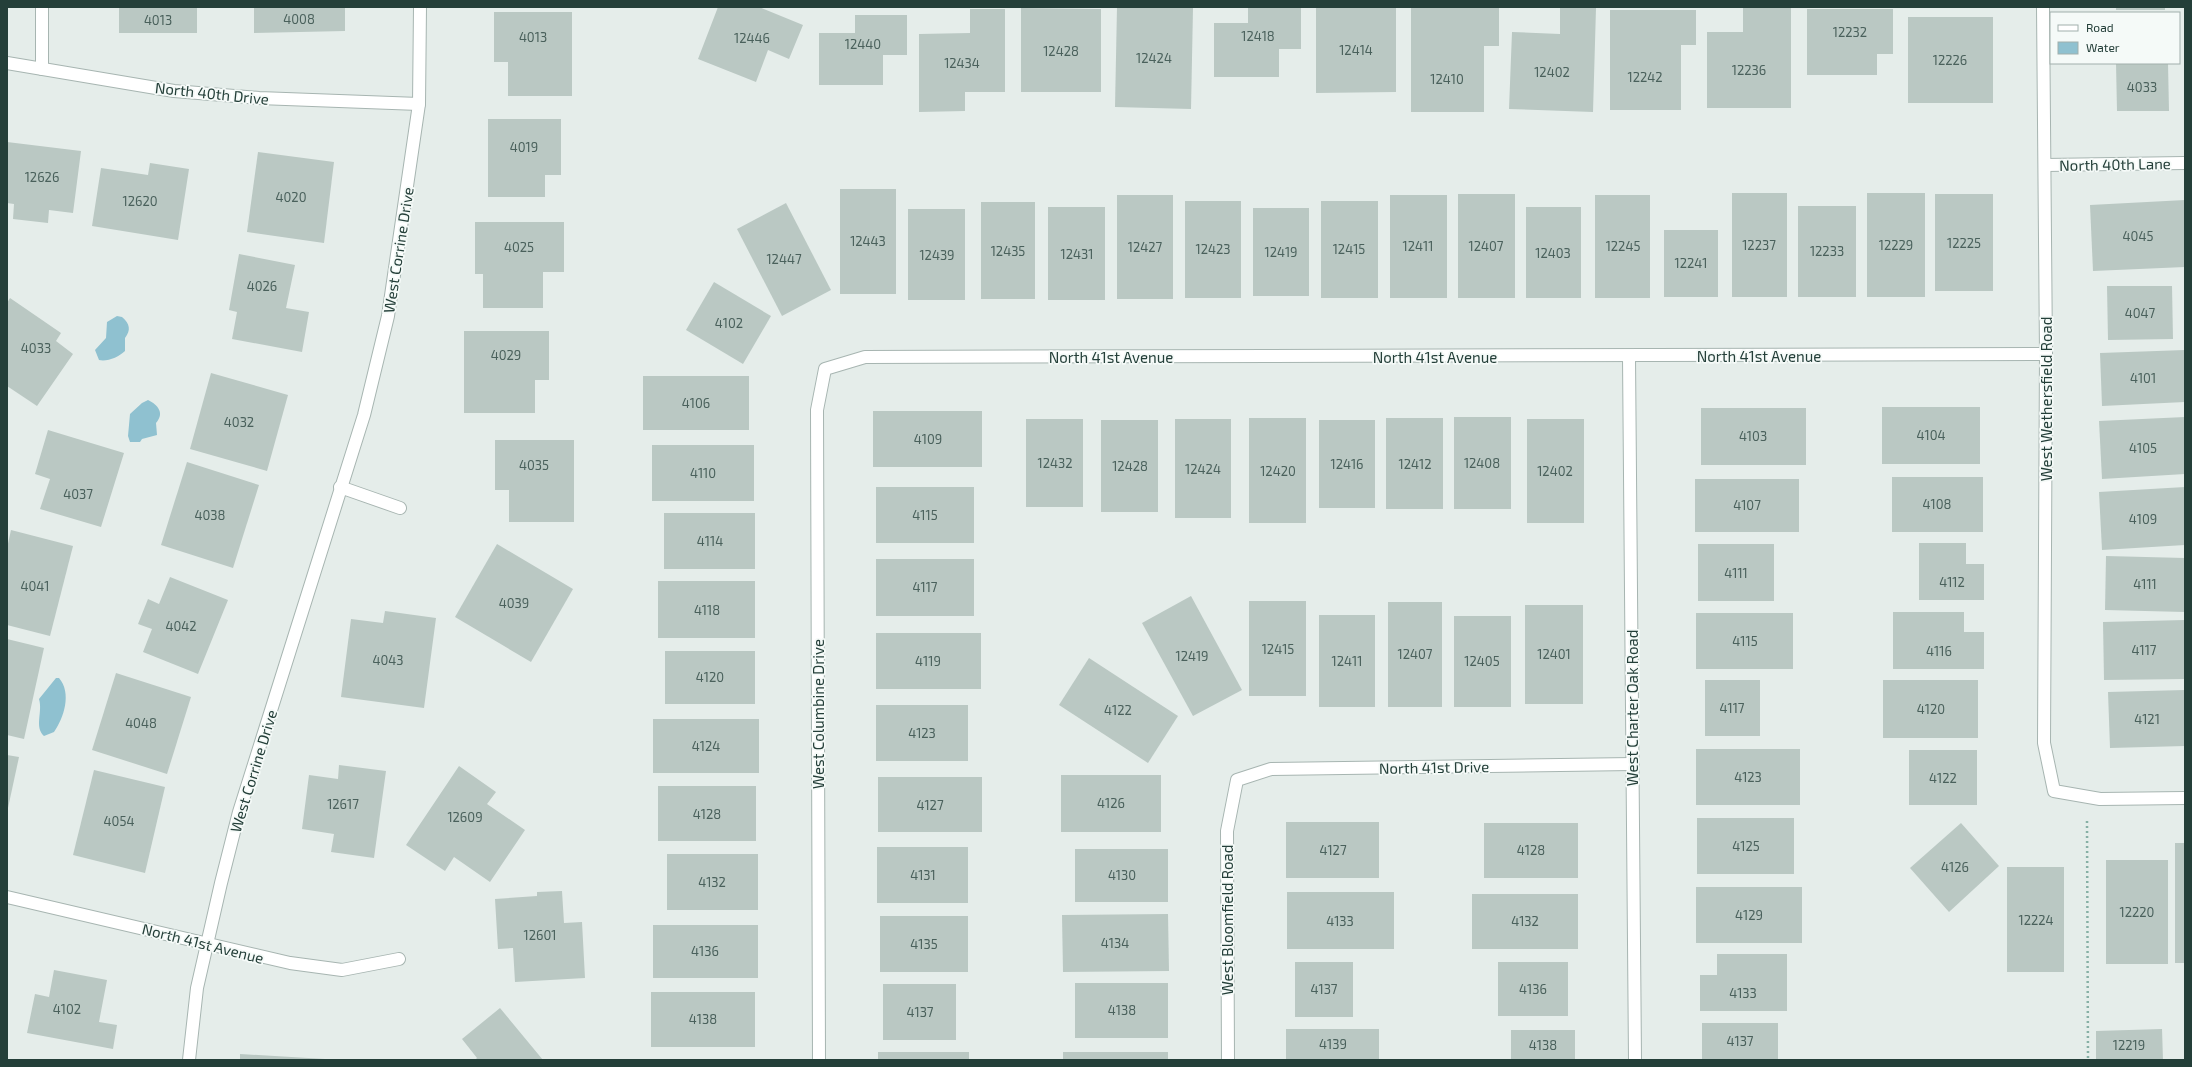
<svg xmlns="http://www.w3.org/2000/svg" width="2192" height="1067" font-family="'Exo 2',sans-serif">
<style>
.water{fill:#8fc1d0}
.building{fill:#bac8c3}
.lines{fill:none;stroke-linecap:round;stroke-linejoin:round}
.minor-casing{stroke:#a7b5b1;stroke-width:14}
.path{stroke:#86b0a5;stroke-width:2.5;stroke-dasharray:2 3;stroke-linecap:butt}
.minor{stroke:#fff;stroke-width:12}
.labels{text-anchor:middle;dominant-baseline:central;stroke-width:3.5;stroke-linejoin:round;paint-order:stroke}
.number-label{font-size:13px;fill:#4a615c}
.street-label{font-size:15px;fill:#243f39;stroke:#f5faf8}
</style>
<rect width="100%" height="100%" fill="#e5edea"/>
<g class="water">
<path d="M117,316L122,317C130,324 131,330 125,338V351C119,357 107,362 99,360L95,350L106,338L107,322Z"/>
<path d="M148,400C158,405 165,413 156,423L157,435L142,439L140,442H130L128,436L130,414L142,403Z"/>
<path d="M56,678H59C72,693 64,718 54,732L44,736C34,727 43,712 39,699Z"/>
</g>
<g class="building">
<rect x="119" y="7" width="78" height="26"/>
<polygon points="254,7 345,7 345,31 254,33"/>
<polygon points="718,7 759,7 803,25 789,59 768,50 756,82 698,59"/>
<polygon points="1117,7 1193,8 1191,109 1115,107"/>
<polygon points="1560,7 1596,8 1593,112 1509,109 1512,32 1560,34"/>
<polygon points="1743,7 1791,7 1791,108 1707,108 1707,32 1743,32"/>
<rect x="2116" y="7" width="49" height="3"/>
<polygon points="1021,8 1101,9 1101,92 1021,92"/>
<polygon points="1248,8 1301,8 1301,49 1279,49 1279,77 1214,77 1214,23 1248,23"/>
<polygon points="1316,8 1396,8 1396,92 1316,93"/>
<polygon points="1411,8 1499,8 1499,46 1484,46 1484,112 1411,112"/>
<polygon points="970,9 1005,9 1005,92 965,92 965,111 919,112 919,34 970,33"/>
<polygon points="1807,9 1893,9 1893,54 1877,54 1877,75 1807,75"/>
<polygon points="1610,10 1696,10 1696,45 1681,45 1681,110 1610,110"/>
<polygon points="494,12 572,12 572,96 508,96 508,62 494,62"/>
<polygon points="855,15 907,15 907,55 883,55 883,85 819,85 819,33 855,33"/>
<rect x="1908" y="17" width="85" height="86"/>
<polygon points="2116,63 2168,63 2169,111 2117,111"/>
<polygon points="488,119 561,119 561,175 545,175 545,197 488,197"/>
<polygon points="7,142 81,151 73,213 49,210 48,223 13,219 14,204 7,203"/>
<polygon points="258,152 334,162 324,243 247,232"/>
<polygon points="150,163 189,169 178,240 92,226 101,168 148,175"/>
<rect x="840" y="189" width="56" height="105"/>
<rect x="1732" y="193" width="55" height="104"/>
<rect x="1867" y="193" width="58" height="104"/>
<rect x="1458" y="194" width="57" height="104"/>
<rect x="1935" y="194" width="58" height="97"/>
<rect x="1117" y="195" width="56" height="104"/>
<rect x="1390" y="195" width="57" height="103"/>
<rect x="1595" y="195" width="55" height="103"/>
<polygon points="2185,200 2185,267 2093,271 2090,205"/>
<rect x="1185" y="201" width="56" height="97"/>
<rect x="1321" y="201" width="57" height="97"/>
<rect x="981" y="202" width="54" height="97"/>
<polygon points="786,203 831,290 782,316 737,229"/>
<rect x="1798" y="206" width="58" height="91"/>
<rect x="1048" y="207" width="57" height="93"/>
<rect x="1526" y="207" width="55" height="91"/>
<rect x="1253" y="208" width="56" height="88"/>
<rect x="908" y="209" width="57" height="91"/>
<polygon points="475,222 564,222 564,272 543,272 543,308 483,308 483,274 475,274"/>
<rect x="1664" y="230" width="54" height="67"/>
<polygon points="239,254 295,265 286,308 309,312 302,352 232,339 237,312 229,310"/>
<polygon points="714,282 771,316 743,364 686,330"/>
<polygon points="2107,286 2172,286 2173,339 2108,340"/>
<polygon points="10,298 61,333 56,341 73,354 37,406 7,386 7,303"/>
<polygon points="464,331 549,331 549,380 535,380 535,413 464,413"/>
<polygon points="2185,350 2185,402 2102,406 2100,353"/>
<polygon points="211,373 288,395 267,471 190,449"/>
<rect x="643" y="376" width="106" height="54"/>
<rect x="1882" y="407" width="98" height="57"/>
<rect x="1701" y="408" width="105" height="57"/>
<rect x="873" y="411" width="109" height="56"/>
<rect x="1454" y="417" width="57" height="92"/>
<polygon points="2185,417 2185,474 2102,479 2099,421"/>
<rect x="1249" y="418" width="57" height="105"/>
<rect x="1386" y="418" width="57" height="91"/>
<rect x="1026" y="419" width="57" height="88"/>
<rect x="1175" y="419" width="56" height="99"/>
<rect x="1527" y="419" width="57" height="104"/>
<rect x="1101" y="420" width="57" height="92"/>
<rect x="1319" y="420" width="56" height="88"/>
<polygon points="48,430 124,453 101,527 40,509 50,479 35,474"/>
<polygon points="495,440 574,440 574,522 509,522 509,490 495,490"/>
<rect x="652" y="445" width="102" height="56"/>
<polygon points="187,462 259,485 233,568 161,545"/>
<rect x="1892" y="477" width="91" height="55"/>
<rect x="1695" y="479" width="104" height="53"/>
<rect x="876" y="487" width="98" height="56"/>
<polygon points="2185,487 2185,545 2102,550 2099,492"/>
<rect x="664" y="513" width="91" height="56"/>
<polygon points="11,530 73,546 50,636 7,625 7,548"/>
<polygon points="1919,543 1966,543 1966,564 1984,564 1984,600 1919,600"/>
<polygon points="497,544 573,589 531,662 455,617"/>
<rect x="1698" y="544" width="76" height="57"/>
<polygon points="2106,556 2185,558 2185,612 2105,610"/>
<rect x="876" y="559" width="98" height="57"/>
<polygon points="170,577 228,600 198,674 143,652 152,629 138,624 148,599 159,604"/>
<rect x="658" y="581" width="97" height="57"/>
<polygon points="1191,596 1242,690 1193,716 1142,623"/>
<rect x="1249" y="601" width="57" height="95"/>
<rect x="1388" y="602" width="54" height="105"/>
<rect x="1525" y="605" width="58" height="99"/>
<polygon points="385,611 436,618 424,708 341,697 351,619 383,623"/>
<polygon points="1893,612 1964,612 1964,632 1984,632 1984,669 1893,669"/>
<rect x="1696" y="613" width="97" height="56"/>
<rect x="1319" y="615" width="56" height="92"/>
<rect x="1454" y="616" width="57" height="91"/>
<polygon points="2185,620 2185,679 2104,680 2103,622"/>
<rect x="876" y="633" width="105" height="56"/>
<polygon points="7,639 44,648 24,739 7,735"/>
<rect x="665" y="651" width="90" height="53"/>
<polygon points="1089,658 1178,716 1148,763 1059,705"/>
<polygon points="116,673 191,697 167,774 92,750"/>
<rect x="1705" y="680" width="55" height="56"/>
<rect x="1883" y="680" width="95" height="58"/>
<polygon points="2185,690 2185,746 2110,748 2108,692"/>
<rect x="876" y="705" width="92" height="56"/>
<rect x="653" y="719" width="106" height="54"/>
<rect x="1696" y="749" width="104" height="56"/>
<rect x="1909" y="750" width="68" height="55"/>
<polygon points="7,755 19,757 8,808 7,808"/>
<polygon points="339,765 386,771 374,858 331,852 334,834 302,829 309,775 338,779"/>
<polygon points="459,766 496,792 487,804 525,830 490,882 454,857 445,871 406,845"/>
<polygon points="94,770 165,787 145,873 73,855"/>
<rect x="1061" y="775" width="100" height="57"/>
<rect x="878" y="777" width="104" height="55"/>
<rect x="658" y="786" width="98" height="55"/>
<rect x="1697" y="818" width="97" height="56"/>
<rect x="1286" y="822" width="93" height="56"/>
<rect x="1484" y="823" width="94" height="55"/>
<polygon points="1961,823 1999,866 1949,912 1910,868"/>
<rect x="2175" y="843" width="10" height="120"/>
<rect x="877" y="847" width="91" height="56"/>
<rect x="1075" y="849" width="93" height="53"/>
<rect x="667" y="854" width="91" height="56"/>
<rect x="2106" y="860" width="62" height="104"/>
<rect x="2007" y="867" width="57" height="105"/>
<rect x="1696" y="887" width="106" height="56"/>
<polygon points="562,891 564,923 582,922 585,978 515,982 513,948 498,949 495,899 537,896 537,892"/>
<rect x="1287" y="892" width="107" height="57"/>
<rect x="1472" y="894" width="106" height="55"/>
<polygon points="1168,914 1169,971 1063,972 1062,915"/>
<rect x="880" y="916" width="88" height="56"/>
<rect x="653" y="925" width="105" height="53"/>
<polygon points="1717,954 1787,954 1787,1011 1700,1011 1700,975 1717,975"/>
<rect x="1295" y="962" width="58" height="55"/>
<rect x="1498" y="962" width="70" height="54"/>
<polygon points="54,970 107,980 99,1022 117,1025 113,1049 27,1033 35,994 49,997"/>
<rect x="1075" y="983" width="93" height="55"/>
<rect x="883" y="984" width="73" height="56"/>
<rect x="651" y="992" width="104" height="55"/>
<polygon points="500,1008 543,1060 475,1060 477,1058 462,1039"/>
<rect x="1702" y="1023" width="76" height="37"/>
<rect x="1286" y="1029" width="93" height="31"/>
<polygon points="2162,1029 2163,1060 2096,1060 2096,1031"/>
<rect x="1511" y="1030" width="64" height="30"/>
<rect x="878" y="1052" width="91" height="8"/>
<rect x="1063" y="1052" width="105" height="8"/>
<polygon points="240,1054 325,1059 325,1060 240,1060"/>
</g>
<g class="lines">
<g class="minor-casing">
<g id="minor">
<polyline points="42,7 42,69"/>
<polyline points="2043,7 2046,354 2044,743 2054,791 2100,799 2185,798"/>
<polyline points="7,63 174,91 259,98 419,104"/>
<polyline points="2045,165 2185,163"/>
<polyline points="1629,357 1635,1060"/>
<polyline points="340,487 400,508"/>
<polyline points="7,897 290,963 342,970 399,959"/>
<polyline points="189,1060 197,988 221,883 239,812 364,415 388,316 419,104 420,7"/>
<polyline points="819,1060 817,410 825,369 865,357 2046,354"/>
<polyline points="1228,1060 1227,831 1237,780 1271,769 1633,764"/>
</g>
</g>
<polyline class="path" points="2087,821 2088,1060"/>
<use href="#minor" class="minor"/>
</g>
<g class="labels">
<g class="number-label">
<text x="299" y="19">4008</text>
<text x="158" y="20">4013</text>
<text x="1850" y="32">12232</text>
<text x="1258" y="36">12418</text>
<text x="533" y="37">4013</text>
<text x="752" y="38">12446</text>
<text x="863" y="44">12440</text>
<text x="1356" y="50">12414</text>
<text x="1061" y="51">12428</text>
<text x="1154" y="58">12424</text>
<text x="1950" y="60">12226</text>
<text x="962" y="63">12434</text>
<text x="1749" y="70">12236</text>
<text x="1552" y="72">12402</text>
<text x="1645" y="77">12242</text>
<text x="1447" y="79">12410</text>
<text x="2142" y="87">4033</text>
<text x="524" y="147">4019</text>
<text x="42" y="177">12626</text>
<text x="291" y="197">4020</text>
<text x="140" y="201">12620</text>
<text x="2138" y="236">4045</text>
<text x="868" y="241">12443</text>
<text x="1964" y="243">12225</text>
<text x="1759" y="245">12237</text>
<text x="1896" y="245">12229</text>
<text x="1418" y="246">12411</text>
<text x="1486" y="246">12407</text>
<text x="1623" y="246">12245</text>
<text x="519" y="247">4025</text>
<text x="1145" y="247">12427</text>
<text x="1213" y="249">12423</text>
<text x="1349" y="249">12415</text>
<text x="1008" y="251">12435</text>
<text x="1827" y="251">12233</text>
<text x="1281" y="252">12419</text>
<text x="1553" y="253">12403</text>
<text x="1077" y="254">12431</text>
<text x="937" y="255">12439</text>
<text x="784" y="259">12447</text>
<text x="1691" y="263">12241</text>
<text x="262" y="286">4026</text>
<text x="2140" y="313">4047</text>
<text x="729" y="323">4102</text>
<text x="36" y="348">4033</text>
<text x="506" y="355">4029</text>
<text x="2143" y="378">4101</text>
<text x="696" y="403">4106</text>
<text x="239" y="422">4032</text>
<text x="1931" y="435">4104</text>
<text x="1753" y="436">4103</text>
<text x="928" y="439">4109</text>
<text x="2143" y="448">4105</text>
<text x="1055" y="463">12432</text>
<text x="1482" y="463">12408</text>
<text x="1347" y="464">12416</text>
<text x="1415" y="464">12412</text>
<text x="534" y="465">4035</text>
<text x="1130" y="466">12428</text>
<text x="1203" y="469">12424</text>
<text x="1278" y="471">12420</text>
<text x="1555" y="471">12402</text>
<text x="703" y="473">4110</text>
<text x="78" y="494">4037</text>
<text x="1937" y="504">4108</text>
<text x="1747" y="505">4107</text>
<text x="210" y="515">4038</text>
<text x="925" y="515">4115</text>
<text x="2143" y="519">4109</text>
<text x="710" y="541">4114</text>
<text x="1736" y="573">4111</text>
<text x="1952" y="582">4112</text>
<text x="2145" y="584">4111</text>
<text x="35" y="586">4041</text>
<text x="925" y="587">4117</text>
<text x="514" y="603">4039</text>
<text x="707" y="610">4118</text>
<text x="181" y="626">4042</text>
<text x="1745" y="641">4115</text>
<text x="1278" y="649">12415</text>
<text x="2144" y="650">4117</text>
<text x="1939" y="651">4116</text>
<text x="1415" y="654">12407</text>
<text x="1554" y="654">12401</text>
<text x="1192" y="656">12419</text>
<text x="388" y="660">4043</text>
<text x="928" y="661">4119</text>
<text x="1347" y="661">12411</text>
<text x="1482" y="661">12405</text>
<text x="710" y="677">4120</text>
<text x="1732" y="708">4117</text>
<text x="1931" y="709">4120</text>
<text x="1118" y="710">4122</text>
<text x="2147" y="719">4121</text>
<text x="141" y="723">4048</text>
<text x="922" y="733">4123</text>
<text x="706" y="746">4124</text>
<text x="1748" y="777">4123</text>
<text x="1943" y="778">4122</text>
<text x="1111" y="803">4126</text>
<text x="343" y="804">12617</text>
<text x="930" y="805">4127</text>
<text x="707" y="814">4128</text>
<text x="465" y="817">12609</text>
<text x="119" y="821">4054</text>
<text x="1746" y="846">4125</text>
<text x="1333" y="850">4127</text>
<text x="1531" y="850">4128</text>
<text x="1955" y="867">4126</text>
<text x="923" y="875">4131</text>
<text x="1122" y="875">4130</text>
<text x="712" y="882">4132</text>
<text x="2137" y="912">12220</text>
<text x="1749" y="915">4129</text>
<text x="2036" y="920">12224</text>
<text x="1340" y="921">4133</text>
<text x="1525" y="921">4132</text>
<text x="540" y="935">12601</text>
<text x="1115" y="943">4134</text>
<text x="924" y="944">4135</text>
<text x="705" y="951">4136</text>
<text x="1324" y="989">4137</text>
<text x="1533" y="989">4136</text>
<text x="1743" y="993">4133</text>
<text x="67" y="1009">4102</text>
<text x="1122" y="1010">4138</text>
<text x="920" y="1012">4137</text>
<text x="703" y="1019">4138</text>
<text x="1740" y="1041">4137</text>
<text x="1333" y="1044">4139</text>
<text x="1543" y="1045">4138</text>
<text x="2129" y="1045">12219</text>
</g>
<g class="street-label">
<text transform="translate(212 93) rotate(6)">North 40th Drive</text>
<text transform="translate(2115 164) rotate(-1)">North 40th Lane</text>
<text transform="translate(398 250) rotate(-81)">West Corrine Drive</text>
<text x="1759" y="356">North 41st Avenue</text>
<text x="1111" y="357">North 41st Avenue</text>
<text x="1435" y="357">North 41st Avenue</text>
<text transform="translate(2046 399) rotate(-90)">West Wethersfield Road</text>
<text transform="translate(1632 708) rotate(-90)">West Charter Oak Road</text>
<text transform="translate(818 714) rotate(-90)">West Columbine Drive</text>
<text transform="translate(1434 767) rotate(-1)">North 41st Drive</text>
<text transform="translate(253 771) rotate(-73)">West Corrine Drive</text>
<text transform="translate(1227 920) rotate(-90)">West Bloomfield Road</text>
<text transform="translate(203 943) rotate(14)">North 41st Avenue</text>
</g>
</g>
<rect width="2192" height="1067" fill="none" stroke="#243f39" stroke-width="16"/>
<rect x="2050" y="12" width="130" height="52" fill="#f5faf8" stroke="#a1afac"/>
<rect x="2058" y="25" width="20" height="6" fill="#ffffff" stroke="#a1afac"/>
<text x="2086" y="32" font-size="12" fill="#243f39">Road</text>
<rect x="2058" y="42" width="20" height="12" fill="#8fc1d0" stroke="#a1afac"/>
<text x="2086" y="52" font-size="12" fill="#243f39">Water</text>
</svg>
